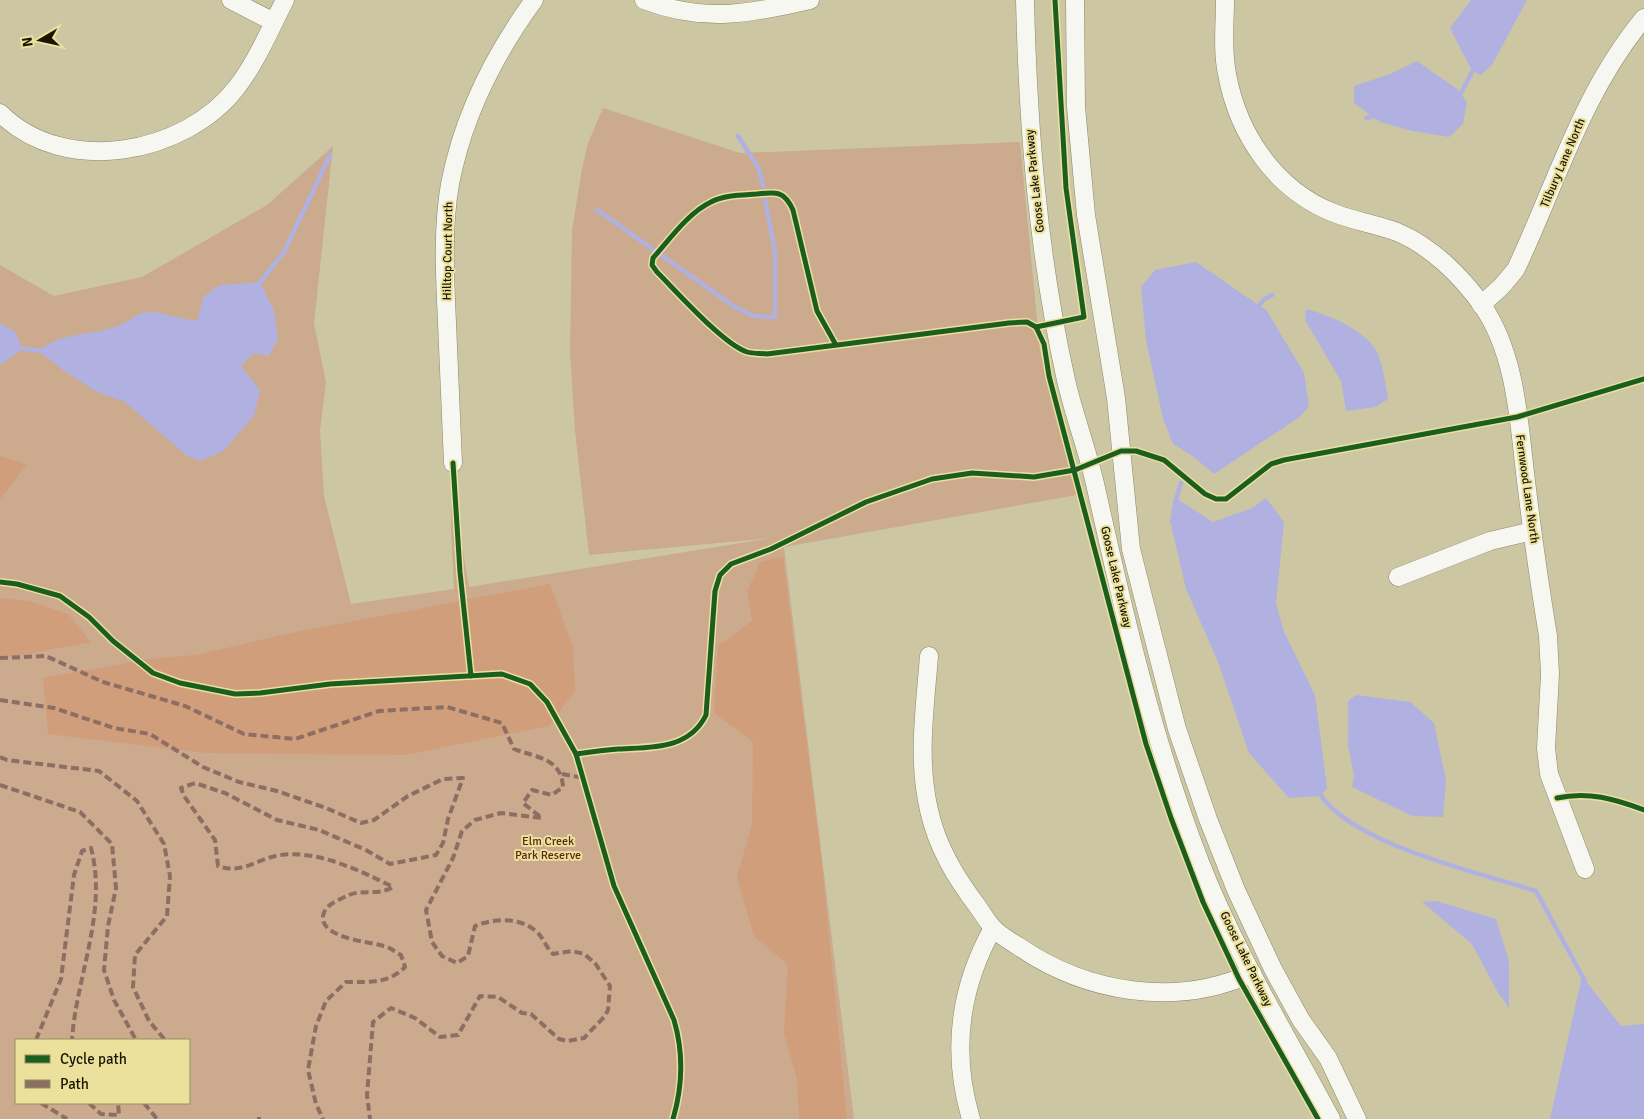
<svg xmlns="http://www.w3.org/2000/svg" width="1644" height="1119" font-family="Signika,sans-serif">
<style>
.green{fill:#cbaa8e;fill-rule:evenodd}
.forest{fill:#d19e7c}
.water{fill:#b0b1e1}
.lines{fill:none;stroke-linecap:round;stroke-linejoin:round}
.stream{stroke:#b0b1e1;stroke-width:4.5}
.minor-casing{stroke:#8c886a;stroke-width:19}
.minor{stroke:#f7f7f1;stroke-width:18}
.quiet{stroke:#8d6e63;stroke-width:4;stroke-dasharray:8 4;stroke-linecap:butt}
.cycleway-casing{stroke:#ebe19d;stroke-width:8}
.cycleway{stroke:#1b5e20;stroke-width:5}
.labels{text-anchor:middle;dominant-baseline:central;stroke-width:4;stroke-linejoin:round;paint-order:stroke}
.street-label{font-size:12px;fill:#191500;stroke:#ebe19d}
.park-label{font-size:12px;fill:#5f260f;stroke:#ebe19d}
</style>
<rect width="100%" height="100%" fill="#ccc7a2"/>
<path class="green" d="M603,108L740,153L1020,142L1040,351L1077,495L784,547L854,1119H0V265L54,296L142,277L267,205L333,146L314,323L326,382L320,431L324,496L351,604L454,589L451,528L452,494L459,493L461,540L469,587L771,538L589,555L575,431L570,353L572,230L582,169L588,143ZM16,1040H189V1103H16Z"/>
<g class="forest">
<polygon points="0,456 27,464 0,499"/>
<polygon points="783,557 821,855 847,1119 799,1119 797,1079 784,1033 788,965 754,936 737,877 752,824 753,742 714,713 718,646 752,621 747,592 760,562"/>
<polygon points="550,584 573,648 575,691 549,726 405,755 205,753 48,734 43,678 148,659 196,655 286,634"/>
<polygon points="0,598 29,601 68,614 91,642 0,659"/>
</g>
<g class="water">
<polygon points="1471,0 1527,0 1492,65 1481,75 1472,71 1450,28"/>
<polygon points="1417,61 1457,89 1467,102 1463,124 1449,137 1412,131 1380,122 1354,103 1354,86 1390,74"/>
<polygon points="1196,262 1267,311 1304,373 1309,406 1301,416 1214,474 1191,455 1173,444 1163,419 1146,340 1141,287 1155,270"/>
<path d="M260,282L274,311L278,339L269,356L254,353L241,366L260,390L254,416L223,451L200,461L187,456L125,402L97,392L64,371L39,351C59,332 90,336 115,327C125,324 137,313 147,312C162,311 180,320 197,320L204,296L220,285Z"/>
<path d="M1306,309C1329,315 1358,327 1374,347C1382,358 1386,386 1388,399L1376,407L1346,411L1341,381L1305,320Z"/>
<polygon points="0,323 15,332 23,349 0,365"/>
<polygon points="1174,497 1213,522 1252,508 1266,498 1284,522 1276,603 1284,632 1315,695 1327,788 1321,796 1289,798 1249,753 1218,662 1186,589 1170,521"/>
<polygon points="1356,695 1410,702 1434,723 1446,780 1443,817 1412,816 1352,787 1354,776 1348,745 1348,701"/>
<polygon points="1436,901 1496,919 1509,961 1509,1008 1497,991 1472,944 1422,902"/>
<polygon points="1582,976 1621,1026 1644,1024 1644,1119 1550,1119"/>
</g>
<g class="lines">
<g class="stream">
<polyline points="1458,99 1475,66"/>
<polyline points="1366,118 1379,115"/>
<polyline points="738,136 759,169 763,186"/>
<polyline points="597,210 735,307 754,316 775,317 775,252 765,200"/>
<polyline points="257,286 284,252 330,155"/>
<polyline points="1256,310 1264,299 1272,295"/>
<polyline points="18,348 43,351"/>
<polyline points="1175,503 1181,483"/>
<path d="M1319,793C1353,845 1477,872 1536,891L1585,981"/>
</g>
<g class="minor-casing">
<g id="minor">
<polyline points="231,0 274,22"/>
<path d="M644,0C704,23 750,14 810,0"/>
<path d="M1025,0C1028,128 1038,255 1066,380C1074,416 1088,451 1096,488C1124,614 1153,741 1200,862C1235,952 1286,1034 1331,1119"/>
<polyline points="1075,0 1076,107 1086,215 1116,398 1131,549 1150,624 1177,729 1208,819 1236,890 1273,969 1301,1020 1328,1058 1357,1119"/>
<path d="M1225,0C1225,24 1222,50 1227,74C1238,134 1275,190 1334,213C1354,221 1376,224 1397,232C1431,246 1461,276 1482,305C1518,357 1519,429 1527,489C1533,539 1540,587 1548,636L1550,674L1546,748L1549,774L1585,869"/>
<path d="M0,113C64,177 185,155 237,87C257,61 270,29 285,0"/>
<path d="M1481,305L1502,286L1516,269C1556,184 1583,91 1644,18"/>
<path d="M453,463C451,417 449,370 447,323C445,277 442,230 450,184C463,116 494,55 534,0"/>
<polyline points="1398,577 1490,541 1532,531"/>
<path d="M929,656C925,708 917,759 929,810C937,847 956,878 978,907C983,914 988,923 994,929C1001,936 1010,941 1018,946C1086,993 1176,1008 1252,973"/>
<path d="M971,1119C951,1052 959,989 993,928"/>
</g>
</g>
<use href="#minor" class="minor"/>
<g class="quiet">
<path d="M0,658L46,656L103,682L185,706L244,734L295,739L379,711L447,707L502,723L514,749C538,758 561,758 563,787L552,795L532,790L523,803L542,818L501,813L475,820L462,831L453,858L426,910L432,942L442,956L457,963L468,956L475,926C494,918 519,917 536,931C544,938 546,948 553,954L572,951L584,954L595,963L610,986L608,1010L605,1016L584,1038L567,1041L559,1039L531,1014L522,1013L498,997L480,996L458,1035L440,1037L415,1018L391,1008L373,1022L367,1095L370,1119"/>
<path d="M0,700L54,708L114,728L150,734L203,767L239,782L277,791L326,808L361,823L374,820L408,796L443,779L463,778L448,819L443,843L436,855L390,864L366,850L319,830L277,820L225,793L195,783L181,788L184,796L215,840L218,866C242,875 258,858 281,855C318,850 361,871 393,887C378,896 363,889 349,895C339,900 325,904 323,916C320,938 370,942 384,946C390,947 395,952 401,955L405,967C388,984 370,982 346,982L326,1001L316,1026L308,1070L316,1104L323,1119"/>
<polyline points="0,757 7,760 99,771 137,801 164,844 170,876 167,916 135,955 133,987 149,1021 165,1040"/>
<polyline points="562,774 584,778"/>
<polyline points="0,785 80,812 112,844 116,888 108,926 104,970 114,1000 136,1040"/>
<path d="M36,1040L61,979L74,875L82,851L91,848C108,912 76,977 72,1040"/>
<polyline points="41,1103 67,1119"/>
<polyline points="89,1103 101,1114 119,1115 118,1103"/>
<polyline points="144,1103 157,1119"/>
<polyline points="257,1119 261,1119"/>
</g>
<g class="cycleway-casing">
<g id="cycleway">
<polyline points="1036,327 1084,317 1066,188 1055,0"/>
<path d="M836,345L817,311L793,210C784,190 776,192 756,194C742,195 724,195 711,202C688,213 670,239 653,258L652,265L657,272C676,291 723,344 747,352C753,354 761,353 767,354L1009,323L1027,322L1036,327L1044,344L1049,376L1146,744L1171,818L1203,902L1239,979L1318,1119"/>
<polyline points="453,463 460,572 471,676"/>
<path d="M0,582L17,584L60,596L89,617L113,641L153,673L180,683L235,694L260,693L330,684L502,674L530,684L547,702L576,754L614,886L674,1020C684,1054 683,1085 673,1119"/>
<path d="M576,754C590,752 604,750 618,749C651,747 689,750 706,715L715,591L720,575L731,564L771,549L866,502L932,479L972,473L1034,477L1075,470L1121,451H1136L1164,460L1205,494L1216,499H1226L1271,464L1284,460L1517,417L1644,379"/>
<path d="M1557,798C1588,791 1615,799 1644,810"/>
</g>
</g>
<use href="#cycleway" class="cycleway"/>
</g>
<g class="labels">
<g class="street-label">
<text transform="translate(1563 163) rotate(-67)">Tilbury Lane North</text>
<text transform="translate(1035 181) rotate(-96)">Goose Lake Parkway</text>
<text transform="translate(448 251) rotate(-89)">Hilltop Court North</text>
<text transform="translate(1527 489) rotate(82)">Fernwood Lane North</text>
<text transform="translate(1116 577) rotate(77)">Goose Lake Parkway</text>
<text transform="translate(1246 959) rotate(64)">Goose Lake Parkway</text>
</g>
<g class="park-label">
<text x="548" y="841">Elm Creek<tspan x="548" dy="14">Park Reserve</tspan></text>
</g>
</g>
<rect x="15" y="1039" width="175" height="65" fill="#ebe19d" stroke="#978f5e"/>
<rect x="25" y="1055" width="25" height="8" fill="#1b5e20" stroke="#978f5e"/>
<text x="60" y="1064" font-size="15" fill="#191500">Cycle path</text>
<rect x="25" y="1080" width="25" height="8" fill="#8d6e63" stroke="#978f5e"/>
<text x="60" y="1089" font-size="15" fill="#191500">Path</text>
<g transform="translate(40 40) rotate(261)" stroke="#ebe19d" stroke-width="4" paint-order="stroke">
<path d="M0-4L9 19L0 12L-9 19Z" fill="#191500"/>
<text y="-8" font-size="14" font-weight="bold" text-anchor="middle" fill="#191500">N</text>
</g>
</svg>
